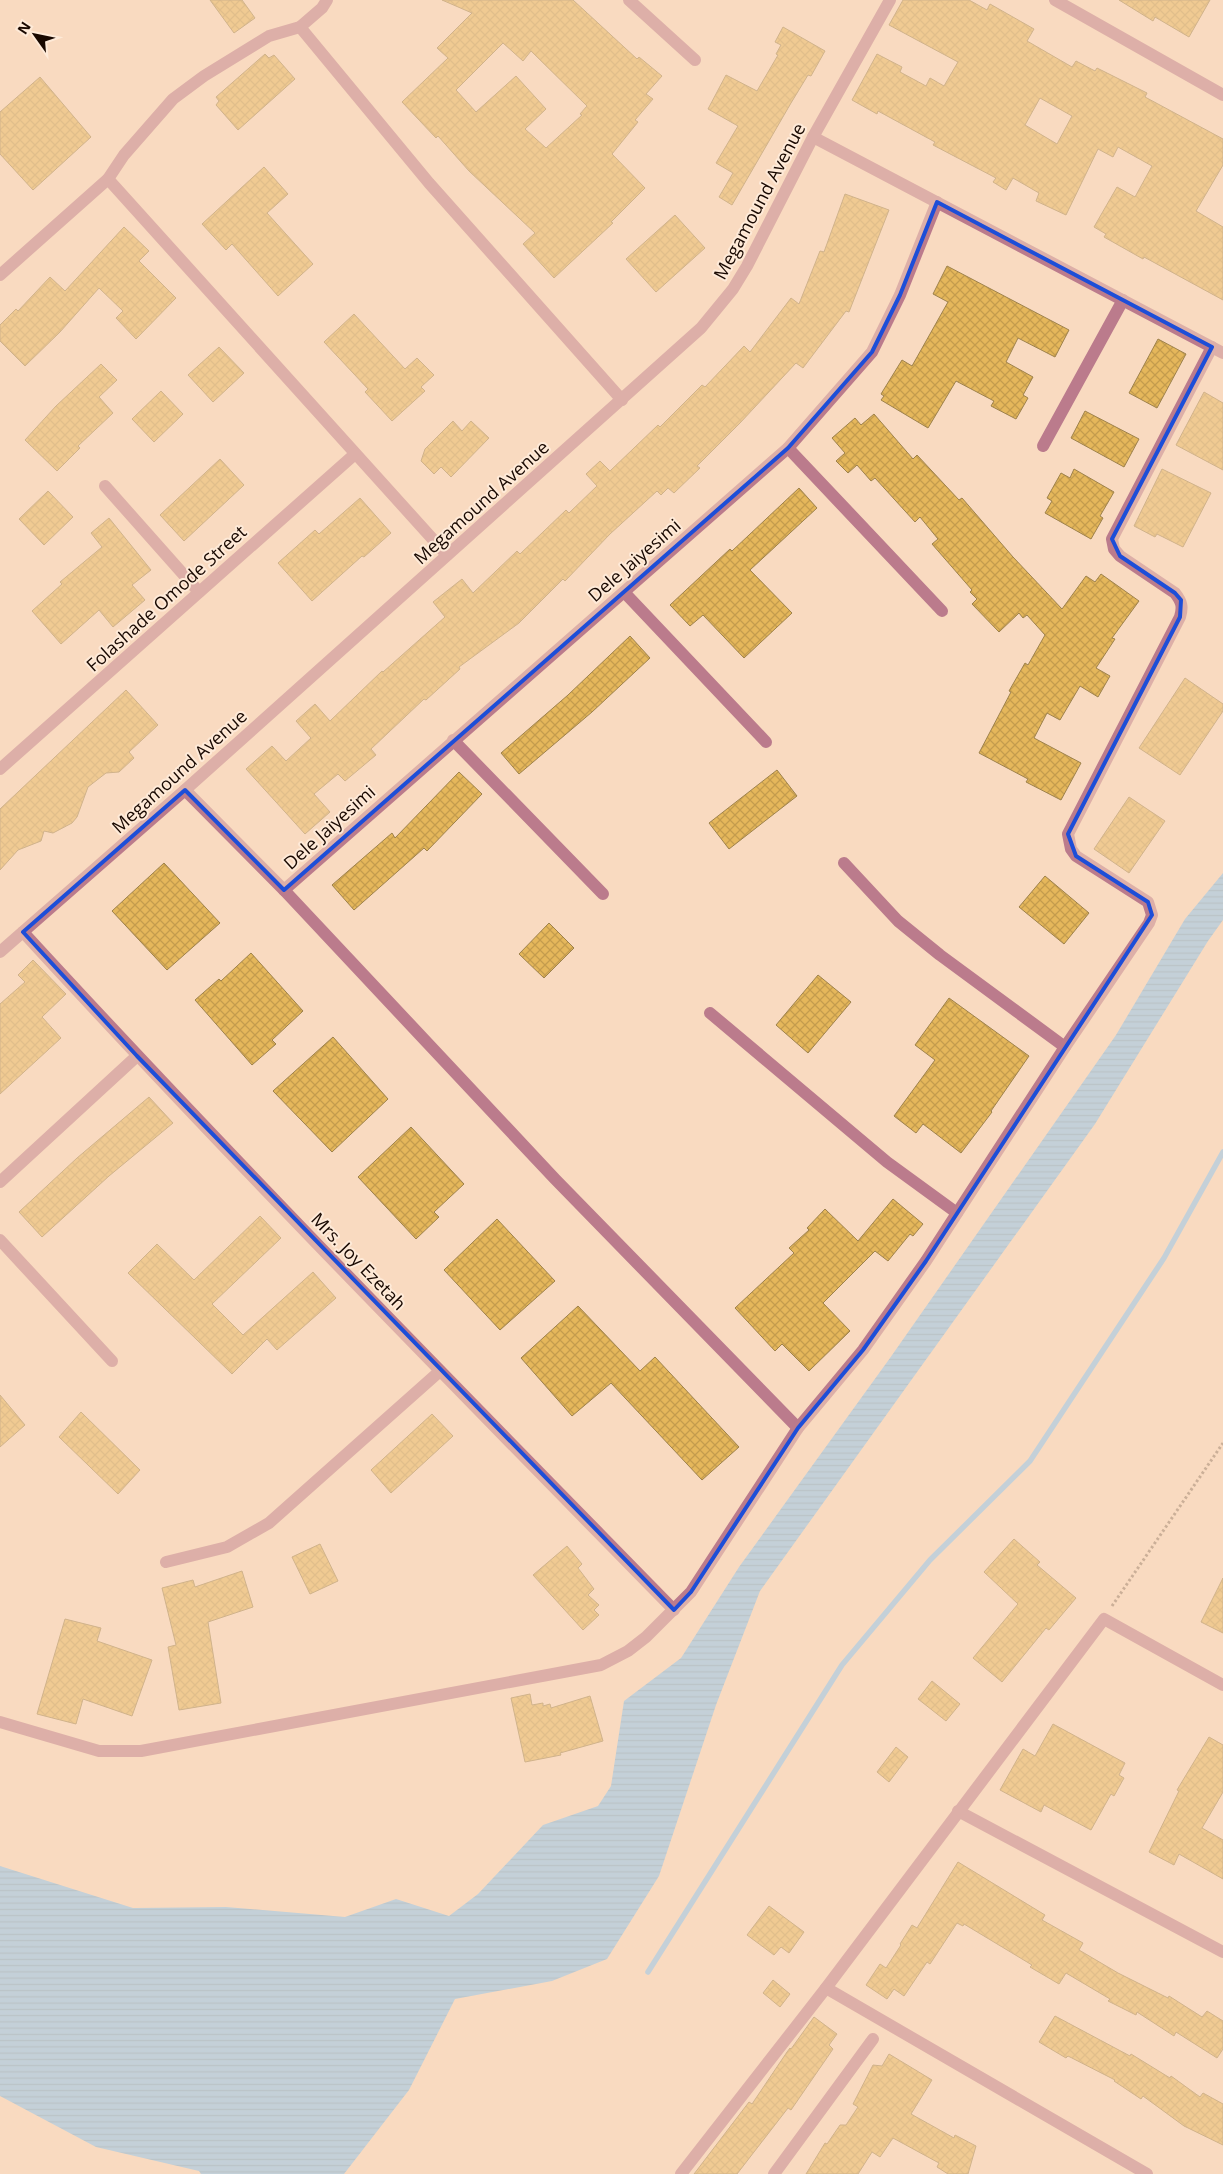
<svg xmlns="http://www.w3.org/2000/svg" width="1223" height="2174" font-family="'Open Sans',sans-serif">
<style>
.water{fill:url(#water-rules)}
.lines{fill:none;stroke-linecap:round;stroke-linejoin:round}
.stream{stroke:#83c4f6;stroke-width:5.5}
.building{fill:url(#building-cross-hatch);stroke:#9e824c;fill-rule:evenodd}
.path{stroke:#937b69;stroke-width:3;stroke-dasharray:2.5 2.5;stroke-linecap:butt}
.minor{stroke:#bb7b8c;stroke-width:12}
.marked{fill:none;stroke:#1d4ed8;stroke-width:4;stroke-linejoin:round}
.labels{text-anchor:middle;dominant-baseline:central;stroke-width:4;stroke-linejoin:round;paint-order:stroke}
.street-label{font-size:18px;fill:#180800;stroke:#feead8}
</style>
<defs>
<pattern id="water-rules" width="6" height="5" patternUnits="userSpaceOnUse" patternTransform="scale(1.25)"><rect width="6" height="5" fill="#83c4f6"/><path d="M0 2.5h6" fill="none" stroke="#70a7d1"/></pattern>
<pattern id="building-cross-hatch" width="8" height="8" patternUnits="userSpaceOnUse" patternTransform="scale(1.25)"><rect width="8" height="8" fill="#e5b75b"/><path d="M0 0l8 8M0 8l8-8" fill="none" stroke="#c49c4d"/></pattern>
</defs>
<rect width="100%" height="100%" fill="#f9dac0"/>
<polygon class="water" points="1223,873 1223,920 1208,941 1095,1124 760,1591 716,1705 659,1876 607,1959 552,1981 455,1999 409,2090 344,2174 201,2174 199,2171 96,2147 0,2096 0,1866 133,1908 226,1907 345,1917 396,1899 449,1916 478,1894 543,1825 598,1806 611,1786 624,1701 681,1658 739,1567 890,1358 1116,1035 1185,919"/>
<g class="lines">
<polyline class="stream" points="648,1972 842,1665 930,1560 1030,1461 1164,1258 1223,1152"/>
</g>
<g class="building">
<polygon points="210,0 242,0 255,18 234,33"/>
<path d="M442,0H573L637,59L639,57L662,76L646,94L653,99L635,120L638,122L612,154L645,188L611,222L613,223L554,278L523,244L535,233L469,171L438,136L436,138L402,102L448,58L437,48L472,13ZM503,43L523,61L531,51L587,106L580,114L582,115L546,148L525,129L546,109L516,76L476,112L456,90Z"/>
<path d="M903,0H969L987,10L990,4L1034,29L1027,41L1072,67L1076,61L1095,71L1097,68L1147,93L1145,97L1223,139V165L1196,211L1223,227V300L1144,257L1143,259L1104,237L1106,234L1094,227L1117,187L1135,197L1152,166L1118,147L1113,157L1098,149L1066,215L1036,201L1039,193L1013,178L1006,190L993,182L996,178L933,145L935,142L878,111L877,114L852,100L877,54L902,67L900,72L926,86L930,78L944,86L958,62L889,25ZM1040,98L1072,116L1057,144L1025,125Z"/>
<polygon points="1119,0 1210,0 1189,37 1155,17 1153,21"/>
<polygon points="783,27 825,51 811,76 808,75 791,103 732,205 719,197 733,173 716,163 738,126 708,109 726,75 757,91 778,55 776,54 781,45 775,42"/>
<polygon points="265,54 269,58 274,55 295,79 238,130 216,105 219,101 216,97"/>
<polygon points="40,77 91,137 33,190 0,154 0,112"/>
<polygon points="264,167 288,194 267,213 313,264 278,296 232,244 226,250 202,224"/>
<polygon points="845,194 889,210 849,312 846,311 803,368 796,363 740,423 697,466 700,468 674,493 668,488 661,495 657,491 610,534 565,581 563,579 519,623 459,667 460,669 426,700 424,699 371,749 376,755 345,781 338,774 314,794 330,812 305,834 246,769 272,746 286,761 311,738 296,721 315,704 330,721 382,671 383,672 445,617 433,602 462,579 473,593 517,551 520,554 566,510 569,513 597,486 586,474 600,461 610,471 658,425 660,427 702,385 705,387 744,346 750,352 791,298 799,304 820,251 824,252"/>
<polygon points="675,215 705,248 656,292 626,259"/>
<polygon points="124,227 149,251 139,261 176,298 136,339 116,318 123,311 99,288 60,332 25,366 0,341 0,325 16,309 18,311 50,277 65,291"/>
<polygon points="947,266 1069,330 1055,357 1018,338 1006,362 1033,377 1023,395 1028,398 1016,419 991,406 994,401 956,381 928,428 881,400 884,396 881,394 902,360 912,366 948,302 933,294"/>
<polygon points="354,314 405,369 417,358 434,375 421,387 425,391 392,421 365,392 368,389 324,342"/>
<polygon points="1158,339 1186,354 1157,408 1129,393"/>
<polygon points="219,347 244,373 213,402 188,375"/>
<polygon points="101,364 117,380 99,397 113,413 78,446 80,448 57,471 25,440 56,406"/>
<polygon points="161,391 183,414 154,442 132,419"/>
<polygon points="1204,392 1223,403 1223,470 1176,445"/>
<polygon points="1085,411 1139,439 1124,467 1071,438"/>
<polygon points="874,414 913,459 917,455 959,500 962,498 1013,557 1062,609 1086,576 1095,582 1101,574 1139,601 1112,638 1115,639 1096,668 1110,676 1098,697 1080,686 1060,720 1047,713 1034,738 1081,763 1061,800 1026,782 1028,779 979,753 1011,692 1009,691 1025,663 1028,665 1045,635 1027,615 1023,618 1019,613 999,632 972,604 977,599 970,592 972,590 932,544 938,539 920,517 915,522 875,478 871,481 857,465 848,473 836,461 845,453 832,438 855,418 861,425"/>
<polygon points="453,421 462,431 471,421 489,438 451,477 441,467 434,474 421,461 425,449"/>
<polygon points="220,459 244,485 184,541 160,515"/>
<polygon points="1074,469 1114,492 1100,516 1103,518 1091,539 1045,513 1052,501 1047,498 1061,473 1070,478"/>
<polygon points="1162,469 1211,493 1183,547 1157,534 1155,537 1134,526"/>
<polygon points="799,488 817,508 750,570 792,613 744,658 703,615 690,626 670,605 730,549 732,551"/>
<polygon points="48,491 73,517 44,545 19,519"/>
<polygon points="360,498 391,533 364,557 362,556 312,601 278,563 315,530 319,534"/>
<polygon points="109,518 151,570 132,585 145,600 113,627 99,610 61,644 32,611 62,584 60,582 102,547 91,533"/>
<polygon points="630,636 650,658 592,712 519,774 501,753 568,695"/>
<polygon points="1185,678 1223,704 1223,711 1180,775 1139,748"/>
<polygon points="126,690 158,725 129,752 134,758 119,772 106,773 88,787 77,817 72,823 53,833 44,831 41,841 18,850 0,870 0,809"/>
<polygon points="777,770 797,796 729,849 709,823"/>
<polygon points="459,772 482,794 427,851 424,848 354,910 332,885 392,833 395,838"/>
<polygon points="1129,797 1165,821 1129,873 1094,849"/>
<polygon points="164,863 220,923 167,970 112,911"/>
<polygon points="1045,876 1089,913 1064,944 1019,907"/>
<polygon points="549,923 574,948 544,978 519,954"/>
<polygon points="251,953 303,1011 272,1040 276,1044 252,1065 195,1000 219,979 221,981"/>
<polygon points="33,960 66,994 42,1017 61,1038 0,1094 0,1004 25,982 18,975"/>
<polygon points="818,975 851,1002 808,1053 776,1025"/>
<polygon points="949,998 1029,1056 991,1111 992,1112 961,1153 923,1124 916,1133 894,1116 935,1060 915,1045"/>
<polygon points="333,1037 388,1099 332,1152 273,1091"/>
<polygon points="149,1097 173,1123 109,1176 42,1237 19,1212 77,1158"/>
<polygon points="411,1127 464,1184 434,1212 439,1217 416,1239 358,1177"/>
<polygon points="893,1199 923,1224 913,1236 910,1234 888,1261 875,1251 823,1303 850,1331 809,1371 782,1344 775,1351 735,1308 794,1253 789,1248 809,1230 807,1228 825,1209 858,1241"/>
<polygon points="260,1216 281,1238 212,1304 243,1335 313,1272 336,1298 277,1350 267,1339 232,1374 128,1273 157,1244 194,1280"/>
<polygon points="497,1219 555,1281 500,1330 444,1270"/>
<polygon points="578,1306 640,1371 655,1357 739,1447 702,1480 611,1383 572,1416 521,1358"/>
<polygon points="0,1395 25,1425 0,1447"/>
<polygon points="81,1412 140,1470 118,1494 59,1437"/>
<polygon points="432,1414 453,1436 391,1493 371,1470"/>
<polygon points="1014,1539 1040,1562 1037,1565 1076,1598 1049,1630 1046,1628 1002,1682 973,1658 1018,1604 984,1572"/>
<polygon points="320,1544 338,1581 310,1594 292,1557"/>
<polygon points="567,1546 582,1564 578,1568 594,1589 588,1595 599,1605 594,1610 599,1615 583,1630 533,1575"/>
<polygon points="242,1571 253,1607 208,1622 221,1703 179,1710 168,1647 176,1645 162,1588 193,1580 195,1587"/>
<polygon points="1223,1578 1223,1633 1201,1622"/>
<polygon points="65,1619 101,1628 97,1641 152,1660 132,1716 83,1699 76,1724 37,1714"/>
<polygon points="932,1681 960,1704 946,1721 918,1699"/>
<polygon points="530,1694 532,1705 543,1703 543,1706 550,1704 551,1708 590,1696 603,1741 560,1753 561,1755 525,1762 511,1698"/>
<polygon points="1053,1724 1125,1763 1119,1775 1124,1778 1114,1796 1111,1794 1091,1830 1044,1805 1041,1812 1000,1790 1023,1749 1035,1756"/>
<polygon points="1209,1737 1223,1745 1223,1792 1202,1828 1223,1840 1223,1879 1179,1854 1174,1865 1149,1852 1179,1791 1177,1790"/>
<polygon points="896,1747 908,1757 889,1782 877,1772"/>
<polygon points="958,1862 1045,1915 1042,1920 1083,1943 1079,1950 1118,1973 1168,1998 1169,1996 1202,2017 1207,2011 1223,2021 1223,2049 1217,2058 1176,2032 1174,2036 1137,2012 1136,2015 1108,2001 1110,1999 1066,1973 1059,1984 1030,1967 1032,1965 964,1924 963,1926 957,1923 930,1964 927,1962 904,1996 894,1989 887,1999 866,1985 880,1964 886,1968 901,1945 900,1944 912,1925 917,1928"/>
<polygon points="769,1906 804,1932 789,1953 781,1947 774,1955 747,1935"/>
<polygon points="773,1980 790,1994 780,2007 763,1993"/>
<polygon points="1055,2016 1130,2056 1131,2054 1170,2078 1171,2076 1200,2097 1203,2093 1223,2104 1223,2145 1184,2126 1143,2096 1141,2099 1114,2081 1115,2080 1068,2056 1066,2058 1039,2042"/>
<polygon points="814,2017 837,2034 829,2045 833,2049 791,2110 788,2108 737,2174 694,2174 749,2102 752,2104 787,2052 790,2048 791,2049"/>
<polygon points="889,2054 932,2080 911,2114 954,2138 955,2135 976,2146 968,2174 948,2174 937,2167 939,2163 893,2138 880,2157 872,2152 858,2174 806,2174 825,2143 827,2144 840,2125 846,2125 858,2107 853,2104 873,2065 882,2066"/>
</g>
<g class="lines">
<polyline class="path" points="1112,1606 1223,1443"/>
<g class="minor">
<polyline points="629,0 695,60"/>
<polyline points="1055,0 1223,95"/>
<polyline points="300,27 429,183 622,400"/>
<polyline points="813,137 1223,353"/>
<polyline points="108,179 447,555"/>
<polyline points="0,275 108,179 124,155 173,99 204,76 269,36 300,27 322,8 327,0"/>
<polyline points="1043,446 1123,300"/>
<polyline points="788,448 942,611"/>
<polyline points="105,486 199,592"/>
<polyline points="624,592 766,742"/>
<polyline points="453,740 603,894"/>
<polyline points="0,769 355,454"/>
<polyline points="185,790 284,890 555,1179 798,1428"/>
<polyline points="844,863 898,921 940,955 1065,1047"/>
<polyline points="284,890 788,448 872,352 900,295 937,202"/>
<path d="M23,932C235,1163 455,1386 674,1610"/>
<polyline points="0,952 185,790 701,328 733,289 747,266 813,137 890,0"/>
<polyline points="710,1013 887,1162 957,1213"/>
<polyline points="0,1182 137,1056"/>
<polyline points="0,1240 112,1361"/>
<polyline points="166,1562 227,1547 269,1523 440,1371"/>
<path d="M0,1722L99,1751H141L601,1665L628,1651L646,1637L691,1592L798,1428L863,1350L926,1261L1065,1047L1149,923L1152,915L1148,902L1076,856L1071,849L1068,834L1180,617C1183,607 1182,602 1175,593L1120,556L1114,549L1112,539L1212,347"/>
<polyline points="958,1811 1223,1952"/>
<polyline points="826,1988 1147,2174"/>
<polyline points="681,2174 826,1988 1104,1619 1223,1685"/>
<polyline points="774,2174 873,2039"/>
</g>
</g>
<path d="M0 0H1223V2174H0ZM937,202L1212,347L1112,539L1120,556L1175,593L1181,600L1180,617L1068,834L1076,856L1148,902L1152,915L926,1261L863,1350L798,1428L691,1592L674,1610L137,1056L23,932L185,790L284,890L788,448L872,352L900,295Z" fill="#f9dac0" fill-opacity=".55" fill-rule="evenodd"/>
<path class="marked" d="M937,202L1212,347L1112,539L1120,556L1175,593L1181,600L1180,617L1068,834L1076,856L1148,902L1152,915L926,1261L863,1350L798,1428L691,1592L674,1610L137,1056L23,932L185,790L284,890L788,448L872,352L900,295Z"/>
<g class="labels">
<g class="street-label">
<text transform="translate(759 201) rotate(-62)">Megamound Avenue</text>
<text transform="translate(481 502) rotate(-42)">Megamound Avenue</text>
<text transform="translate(634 560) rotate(-41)">Dele Jaiyesimi</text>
<text transform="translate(166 598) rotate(-42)">Folashade Omode Street</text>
<text transform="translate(179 771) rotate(-42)">Megamound Avenue</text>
<text transform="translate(329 827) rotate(-42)">Dele Jaiyesimi</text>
<text transform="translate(359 1261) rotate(46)">Mrs. Joy Ezetah</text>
</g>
</g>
<g transform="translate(35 35) rotate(303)" stroke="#feead8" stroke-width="4" paint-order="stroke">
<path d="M0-4L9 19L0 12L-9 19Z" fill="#180800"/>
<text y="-8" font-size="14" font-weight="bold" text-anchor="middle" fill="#180800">N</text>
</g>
</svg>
